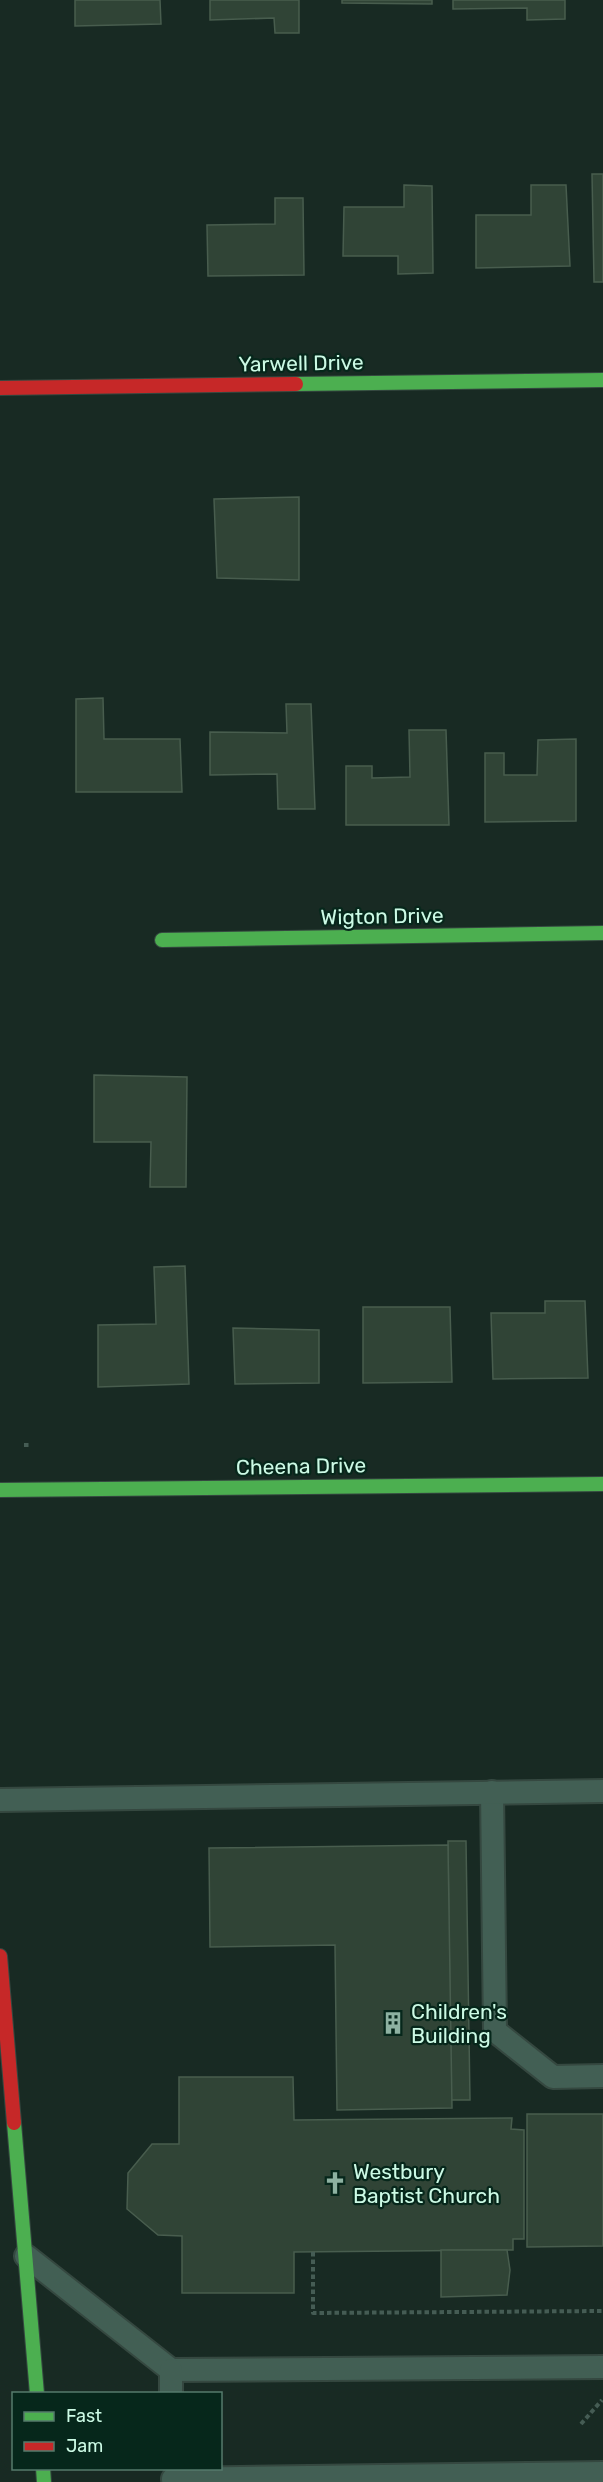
<svg xmlns="http://www.w3.org/2000/svg" width="603" height="2482" font-family="Rubik,sans-serif">
<style>
.building{fill:#304436;stroke:#485d4e;stroke-width:1.5}
.lines{fill:none;stroke-linecap:round;stroke-linejoin:round}
.lane-casing{stroke:#354840;stroke-width:26}
.fast-casing{stroke:#354840;stroke-width:16}
.jam-casing{stroke:#354840;stroke-width:16}
.path{stroke:#455c54;stroke-width:4;stroke-dasharray:4.5 3;stroke-linecap:butt}
.lane{stroke:#425f54;stroke-width:22}
.fast{stroke:#4caf50;stroke-width:14}
.jam{stroke:#c62828;stroke-width:14}
.labels{text-anchor:middle;dominant-baseline:central;stroke-width:4.5;stroke-linejoin:round;paint-order:stroke}
.street-label{font-size:21px;fill:#ccfae5;stroke:#06271b}
.poi-label{font-size:21px;fill:#ccfae5;stroke:#06271b;text-anchor:start}
</style>
<rect width="100%" height="100%" fill="#182a23"/>
<g class="building">
<polygon points="75,0 160,0 161,24 75,26"/>
<polygon points="210,0 299,0 299,33 275,33 274,18 210,20"/>
<polygon points="342,0 432,0 432,4 342,3"/>
<polygon points="453,0 565,0 565,19 527,20 527,8 453,9"/>
<polygon points="592,174 603,174 603,282 594,282"/>
<polygon points="404,185 432,186 433,273 398,274 398,256 343,256 344,207 404,207"/>
<polygon points="531,185 566,185 570,266 476,268 476,215 531,215"/>
<polygon points="275,198 303,198 304,275 208,276 207,225 275,224"/>
<polygon points="299,497 299,580 217,578 214,499"/>
<polygon points="103,698 104,739 180,739 182,792 76,792 76,699"/>
<polygon points="286,704 311,704 315,809 278,809 277,774 210,775 210,732 287,733"/>
<polygon points="409,730 446,730 449,825 346,825 346,766 372,766 372,778 410,777"/>
<polygon points="576,739 576,821 485,822 485,753 504,753 504,775 537,775 538,740"/>
<polygon points="94,1075 187,1077 186,1187 150,1187 151,1142 94,1142"/>
<polygon points="185,1266 189,1384 98,1387 98,1325 156,1324 154,1267"/>
<polygon points="545,1301 585,1301 588,1378 493,1379 491,1313 545,1313"/>
<polygon points="363,1307 450,1307 452,1382 363,1383"/>
<polygon points="233,1328 319,1330 319,1383 235,1384"/>
<polygon points="448,1841 466,1841 470,2100 451,2100"/>
<polygon points="448,1845 452,2108 337,2110 335,1945 210,1947 209,1848"/>
<polygon points="179,2077 293,2077 294,2120 512,2118 511,2129 524,2130 524,2239 513,2239 513,2250 294,2252 294,2293 182,2293 182,2236 158,2235 127,2209 128,2173 152,2144 179,2144"/>
<polygon points="527,2114 603,2114 603,2246 527,2247"/>
<polygon points="441,2250 507,2250 510,2270 507,2295 441,2297"/>
</g>
<g class="lines">
<g class="lane-casing">
<g id="lane">
<polyline points="492,1792 495,2031 553,2077 603,2076"/>
<polyline points="0,1800 603,1791"/>
<polyline points="26,2256 171,2370 603,2367"/>
<polyline points="171,2370 171,2394"/>
<polyline points="173,2479 603,2473"/>
</g>
</g>
<g class="fast-casing">
<g id="fast">
<polyline points="296,384 603,380"/>
<polyline points="162,940 603,933"/>
<polyline points="0,1490 603,1484"/>
<polyline points="14,2123 37,2394"/>
<polyline points="43,2468 44,2482"/>
</g>
</g>
<g class="jam-casing">
<g id="jam">
<polyline points="0,388 296,384"/>
<polyline points="0,1956 14,2123"/>
</g>
</g>
<g class="path">
<polyline points="24,1445 29,1445"/>
<polyline points="313,2252 313,2313 603,2311"/>
<polyline points="581,2424 602,2400"/>
</g>
<use href="#lane" class="lane"/>
<use href="#fast" class="fast"/>
<use href="#jam" class="jam"/>
</g>
<defs>
<g id="building-bare" transform="scale(1.8)"><path d="M-4-6H4V6H1V3H-1V6H-4ZM-2.5-4.3h1.7v1.8h-1.7ZM.8-4.3h1.7v1.8H.8ZM-2.5-1h1.7V.8h-1.7ZM.8-1h1.7V.8H.8Z" fill="#8db1a1" stroke="#06271b" stroke-width="2.5" paint-order="stroke"/></g>
<g id="church-bare" transform="scale(1.8)"><path d="M-1.2-6h2.4v3.5h3.3v2.4h-3.3V6h-2.4V-.1h-3.3v-2.4h3.3Z" fill="#8db1a1" stroke="#06271b" stroke-width="2.5" paint-order="stroke"/></g>
</defs>
<g fill-rule="evenodd">
<use href="#building-bare" x="393" y="2023"/>
<use href="#church-bare" x="335" y="2183"/>
</g>
<g class="labels">
<g class="street-label">
<text transform="translate(301 363) rotate(-1)">Yarwell Drive</text>
<text transform="translate(382 916) rotate(-1)">Wigton Drive</text>
<text transform="translate(301 1466) rotate(-1)">Cheena Drive</text>
</g>
<g class="poi-label">
<text x="411" y="2011">Children's<tspan x="411" dy="24">Building</tspan></text>
<text x="353" y="2171">Westbury<tspan x="353" dy="24">Baptist Church</tspan></text>
</g>
</g>
<rect x="12" y="2392" width="210" height="78" fill="#06271b" stroke="#557b6c" stroke-width="1.5"/>
<rect x="24" y="2412" width="30" height="9" fill="#4caf50" stroke="#557b6c" stroke-width="1.5"/>
<text x="66" y="2422" font-size="18" fill="#ccfae5">Fast</text>
<rect x="24" y="2442" width="30" height="9" fill="#c62828" stroke="#557b6c" stroke-width="1.5"/>
<text x="66" y="2452" font-size="18" fill="#ccfae5">Jam</text>
</svg>
